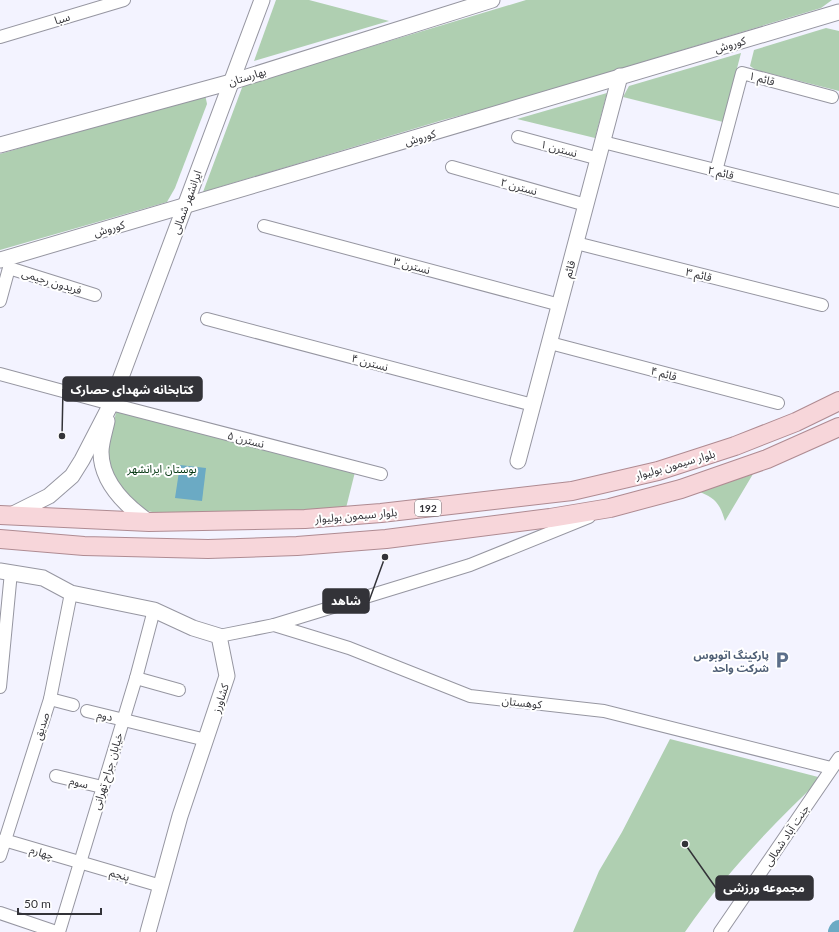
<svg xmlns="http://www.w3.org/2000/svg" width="839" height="932" font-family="Lato,'Noto Sans Arabic',sans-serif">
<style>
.green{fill:#afcfb1}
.water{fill:#6baac4}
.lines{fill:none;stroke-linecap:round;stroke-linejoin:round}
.river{stroke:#6baac4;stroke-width:20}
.minor-casing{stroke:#9696a1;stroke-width:14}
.tertiary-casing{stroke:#9696a1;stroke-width:17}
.primary-casing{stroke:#af8b92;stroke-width:20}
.minor{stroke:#fff;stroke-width:12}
.tertiary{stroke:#fff;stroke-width:15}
.primary{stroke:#f7d6da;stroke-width:18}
.labels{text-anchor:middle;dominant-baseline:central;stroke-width:4;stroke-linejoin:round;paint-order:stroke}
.shield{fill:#fff;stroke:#707074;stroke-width:1}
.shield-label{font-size:10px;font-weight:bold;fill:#333338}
.street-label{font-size:11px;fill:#333338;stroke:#fff}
.park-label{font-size:11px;fill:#02350f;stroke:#fff}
.service-label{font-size:11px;font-weight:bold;fill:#4e5e75;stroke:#fff;text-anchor:end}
.leader{fill:none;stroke:#333338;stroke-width:1.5}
.callout-dot{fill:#333338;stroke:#fff;stroke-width:1.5}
.callout{fill:#333338;stroke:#333338;stroke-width:1.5}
.callout-label{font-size:12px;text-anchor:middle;font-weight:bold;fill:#fff}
</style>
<rect width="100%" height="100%" fill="#f3f3ff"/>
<g class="green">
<polygon points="276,0 309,0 389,21 254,61"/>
<polygon points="526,0 832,0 821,8 504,104 443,120 203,192 243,85"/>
<polygon points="826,28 839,31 839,91 756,70 750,66 754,50"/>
<polygon points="741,53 723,122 623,97 629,86"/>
<polygon points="607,93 595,138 517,119"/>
<polygon points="205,94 207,104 175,188 167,202 0,250 0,154"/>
<polygon points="117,409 355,472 346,508 243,513 163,514 147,511 134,504 113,476 106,451"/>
<path d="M753,474L725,521C720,505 717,499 700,492Z"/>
<path d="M670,739L822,778C772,825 724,875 685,932H573L599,871L622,832Z"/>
</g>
<polygon class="water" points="180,465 206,468 202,501 175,498"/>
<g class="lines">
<polyline class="river" points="838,932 839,930"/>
<g class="minor-casing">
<g id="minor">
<polyline points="0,37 124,0"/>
<polyline points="518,137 599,159"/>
<polyline points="603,142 839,201"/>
<polyline points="452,167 586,205"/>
<polyline points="716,171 742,73 832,97"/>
<polyline points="264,226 560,305"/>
<polyline points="576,243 822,305"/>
<polyline points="0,301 9,268 95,295"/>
<polyline points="207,319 533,405"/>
<polyline points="550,343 778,403"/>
<polyline points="0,374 111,404 381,474"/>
<polyline points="274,625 470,565 589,517"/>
<polyline points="219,636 274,625 349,648 470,696 604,711 831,768"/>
<polyline points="136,678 179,690"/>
<polyline points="0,687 11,572"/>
<polyline points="50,699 73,705"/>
<polyline points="87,711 206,740"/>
<polyline points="56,776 102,787"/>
<polyline points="4,840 161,886"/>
<polyline points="0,856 50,699 71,593"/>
<polyline points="0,913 56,932"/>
<polyline points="59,932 136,678 154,610"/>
<polyline points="720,932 839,758"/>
</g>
</g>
<g class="tertiary-casing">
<g id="tertiary">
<polyline points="0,145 231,82 492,0"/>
<path d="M0,260C280,178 559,95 839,12"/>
<path d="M107,421C105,431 101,442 101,452C101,482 126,506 149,522"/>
<polyline points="518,461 620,76"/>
<polyline points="9,516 49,496 72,476 82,460 111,404 262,0"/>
<polyline points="0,571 43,578 71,593 154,610 193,628 219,636 227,676 180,816 148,932"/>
</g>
</g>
<g class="primary-casing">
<g id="primary">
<polyline points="0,515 149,522 305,519 381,513 572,491 658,471 735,446 796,422 839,401"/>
<polyline points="0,539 84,546 208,549 297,546 386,539 550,518 610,508 681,489 767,459 839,427"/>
</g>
</g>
<use href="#minor" class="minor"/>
<use href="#tertiary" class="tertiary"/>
<use href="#primary" class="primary"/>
</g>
<defs>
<g id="parking-bare" transform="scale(1.38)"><path d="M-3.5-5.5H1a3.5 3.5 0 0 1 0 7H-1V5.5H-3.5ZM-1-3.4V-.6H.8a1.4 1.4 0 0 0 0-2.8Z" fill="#5c6f8a" stroke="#fff" stroke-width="2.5" paint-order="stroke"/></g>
</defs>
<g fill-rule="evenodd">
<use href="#parking-bare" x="782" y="660"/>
</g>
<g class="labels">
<rect class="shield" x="415" y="500" width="26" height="16" rx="3"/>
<g class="shield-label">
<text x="428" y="508">192</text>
</g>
<g class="street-label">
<text transform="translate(62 18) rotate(-17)">سبا</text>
<text transform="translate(730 44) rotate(-16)">کوروش</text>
<text transform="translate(247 76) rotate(-17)">بهارستان</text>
<text transform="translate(762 78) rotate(15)">قائم ۱</text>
<text transform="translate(420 137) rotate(-16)">کوروش</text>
<text transform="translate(559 148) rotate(15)">نسترن ۱</text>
<text transform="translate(721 172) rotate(14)">قائم ۲</text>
<text transform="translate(519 186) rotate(15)">نسترن ۲</text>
<text transform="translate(186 202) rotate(-70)">ایرانشهر شمالی</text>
<text transform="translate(109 228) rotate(-16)">کوروش</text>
<text transform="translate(412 265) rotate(15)">نسترن ۳</text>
<text transform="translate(569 269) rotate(-75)">قائم</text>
<text transform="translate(699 274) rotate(14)">قائم ۳</text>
<text transform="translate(52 281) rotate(17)">فریدون رحیمی</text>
<text transform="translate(370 362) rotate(15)">نسترن ۴</text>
<text transform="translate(664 373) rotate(15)">قائم ۴</text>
<text transform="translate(246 439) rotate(14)">نسترن ۵</text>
<text transform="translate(675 464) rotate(-16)">بلوار سیمون بولیوار</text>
<text transform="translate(356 515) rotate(-5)">بلوار سیمون بولیوار</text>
<text transform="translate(220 698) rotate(-72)">کشاورز</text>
<text transform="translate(522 702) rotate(6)">کوهستان</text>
<text transform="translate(105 715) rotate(13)">دوم</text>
<text transform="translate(41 726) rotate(-72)">صدیق</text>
<text transform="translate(107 771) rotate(-73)">خیابان جراح تهرانی</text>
<text transform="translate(79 782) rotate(14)">سوم</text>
<text transform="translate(786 835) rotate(-56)">جنت آباد شمالی</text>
<text transform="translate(42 852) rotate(17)">چهارم</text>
<text transform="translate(120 874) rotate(16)">پنجم</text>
</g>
<g class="park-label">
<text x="162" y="468">بوستان ایرانشهر</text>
</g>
<g class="service-label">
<text x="769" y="654">پارکینگ اتوبوس<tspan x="769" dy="13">شرکت واحد</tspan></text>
</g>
</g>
<path class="leader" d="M62 436L63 389M385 557L369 601M685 844L716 888"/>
<g class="callout-dot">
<circle cx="62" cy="436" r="4"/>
<circle cx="385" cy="557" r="4"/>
<circle cx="685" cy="844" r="4"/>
</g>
<g class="callout">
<rect x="63" y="377" width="139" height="24" rx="4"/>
<rect x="323" y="589" width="46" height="24" rx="4"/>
<rect x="716" y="876" width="97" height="24" rx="4"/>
</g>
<g class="callout-label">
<text x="132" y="394">کتابخانه شهدای حصارک</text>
<text x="346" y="605">شاهد</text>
<text x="764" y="892">مجموعه ورزشی</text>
</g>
<path d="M18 908v6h83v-6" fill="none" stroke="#333338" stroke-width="2"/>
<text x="24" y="908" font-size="12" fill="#333338" stroke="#ffffff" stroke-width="3" paint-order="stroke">50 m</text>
</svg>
